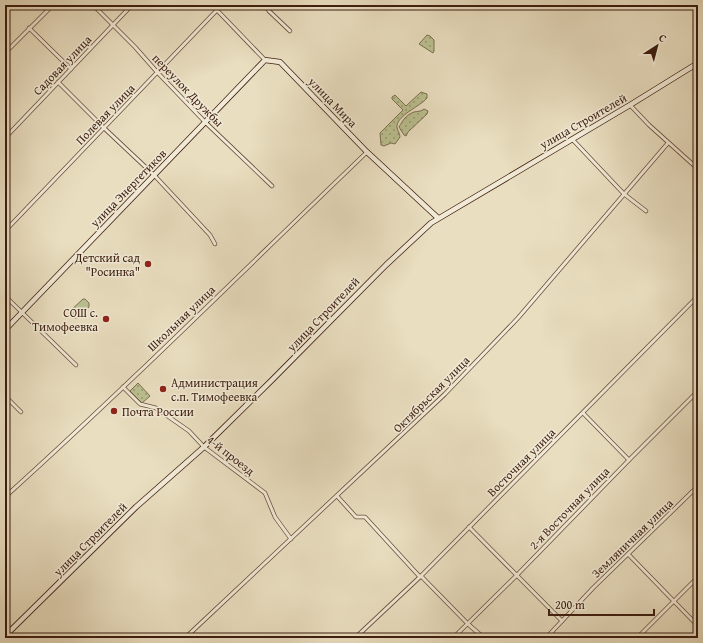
<svg xmlns="http://www.w3.org/2000/svg" width="703" height="643" font-family="'Gentium Book Plus',serif">
<style>
.grass{fill:url(#grass-dots);stroke:#7c6e50}
.park{fill:#bac090;stroke:#7c6e50}
.lines{fill:none;stroke-linecap:round;stroke-linejoin:round}
.street-casing{stroke:#684d3c;stroke-width:4.5}
.secondary-casing{stroke:#3d1d10;stroke-width:6}
.street{stroke:#f1ead6;stroke-width:3}
.secondary{stroke:#f1ead6;stroke-width:4.5}
.poi-dot{fill:#8f2418;stroke:#f1ead6;stroke-width:1.5}
.labels{text-anchor:middle;dominant-baseline:central;stroke-width:3;stroke-linejoin:round;paint-order:stroke}
.street-label{font-size:12px;fill:#3d1d10;stroke:#f1ead6}
.poi-label{font-size:12px;fill:#3d1d10;stroke:#f1ead6;text-anchor:end}
</style>
<defs>
<pattern id="grass-dots" width="8" height="8" patternUnits="userSpaceOnUse"><rect width="8" height="8" fill="#bac090"/><path d="M2 2h.1M6 6h.1" fill="none" stroke="#989b74" stroke-width="1.8" stroke-linecap="round"/></pattern>
</defs>
<rect width="100%" height="100%" fill="#e9dec0"/>
<filter id="stains"><feTurbulence type="fractalNoise" baseFrequency=".005" numOctaves="4"/><feColorMatrix values="0 0 0 0 .2 0 0 0 0 .09 0 0 0 0 .02 0 0 0 .5 -.17"/></filter>
<radialGradient id="worn" r=".72"><stop offset=".6" stop-color="#630" stop-opacity="0"/><stop offset="1" stop-color="#630" stop-opacity=".3"/></radialGradient>
<g class="grass">
<polygon points="427,35 430,36 434,40 434,51 433,53 419,44"/>
<path d="M421,92L427,94V98C421,106 395,116 397,128C398,131 400,134 400,137L395,144L391,143L384,146L381,145L380,133L403,110L392,99V97L395,95L406,106Z"/>
<path d="M424,109L428,111L427,114L408,132L406,136L404,135L399,127C403,120 406,115 414,112C418,111 420,112 424,109Z"/>
<polygon points="138,383 150,396 142,403 130,391"/>
</g>
<polygon class="park" points="83,299 85,299 89,303 89,307 78,318 75,318 70,313 70,311"/>
<g class="lines">
<g class="street-casing">
<g id="street">
<polyline points="93,5 135,47 157,72 205,122 272,186"/>
<polyline points="212,5 265,60"/>
<polyline points="269,5 267,8 269,11 290,31"/>
<polyline points="29,28 71,69"/>
<polyline points="5,53 53,5"/>
<polyline points="58,82 104,128 154,175 210,235 215,244"/>
<polyline points="630,105 649,125 698,169"/>
<polyline points="5,138 132,5"/>
<polyline points="572,139 624,194 646,211"/>
<polyline points="5,231 217,10"/>
<polyline points="5,296 76,365"/>
<polyline points="123,387 140,404 156,408 189,431 204,447 265,493 275,517 291,539"/>
<polyline points="5,396 21,412"/>
<polyline points="583,413 629,460"/>
<polyline points="337,496 356,517 365,517 420,577"/>
<path d="M5,497C129,385 247,267 367,152"/>
<polyline points="469,527 562,621"/>
<polyline points="628,554 698,626"/>
<polyline points="421,576 468,624 484,638"/>
<polyline points="185,638 445,394 518,318 668,143"/>
<polyline points="355,638 421,576 698,296"/>
<polyline points="453,638 517,575 629,460 698,391"/>
<polyline points="546,638 593,588 698,486"/>
<polyline points="637,638 698,577"/>
</g>
</g>
<g class="secondary-casing">
<g id="secondary">
<polyline points="5,330 265,60 280,62 367,152 438,218"/>
<polyline points="5,636 136,507 204,447 273,379 386,265 431,223 630,105 698,63"/>
</g>
</g>
<use href="#street" class="street"/>
<use href="#secondary" class="secondary"/>
</g>
<g class="poi-dot">
<circle cx="148" cy="264" r="4"/>
<circle cx="106" cy="319" r="4"/>
<circle cx="163" cy="389" r="4"/>
<circle cx="114" cy="411" r="4"/>
</g>
<g class="labels">
<g class="street-label">
<text transform="translate(62 65) rotate(-46)">Садовая улица</text>
<text transform="translate(188 90) rotate(46)">переулок Дружбы</text>
<text transform="translate(333 102) rotate(46)">улица Мира</text>
<text transform="translate(105 114) rotate(-46)">Полевая улица</text>
<text transform="translate(583 121) rotate(-30)">улица Строителей</text>
<text transform="translate(128 188) rotate(-46)">улица Энергетиков</text>
<text transform="translate(323 314) rotate(-46)">улица Строителей</text>
<text transform="translate(181 318) rotate(-44)">Школьная улица</text>
<text transform="translate(431 394) rotate(-45)">Октябрьская улица</text>
<text transform="translate(231 455) rotate(38)">4-й проезд</text>
<text transform="translate(521 462) rotate(-45)">Восточная улица</text>
<text transform="translate(569 508) rotate(-46)">2-я Восточная улица</text>
<text transform="translate(632 538) rotate(-44)">Земляничная улица</text>
<text transform="translate(90 539) rotate(-45)">улица Строителей</text>
</g>
<g class="poi-label">
<text x="140" y="257">Детский сад<tspan x="140" dy="14">"Росинка"</tspan></text>
<text x="98" y="312">СОШ с.<tspan x="98" dy="14">Тимофеевка</tspan></text>
<text x="171" y="382" text-anchor="start">Администрация<tspan x="171" dy="14">с.п. Тимофеевка</tspan></text>
<text x="122" y="411" text-anchor="start">Почта России</text>
</g>
</g>
<rect width="703" height="643" fill="none" stroke="#e9dec0" stroke-width="20"/>
<rect x="6" y="6" width="691" height="631" fill="none" stroke="#3d1d10" stroke-width="2"/>
<rect x="10" y="10" width="683" height="623" fill="none" stroke="#3d1d10"/>
<g transform="translate(657 46) rotate(36)" stroke="#f1ead6" stroke-width="3" paint-order="stroke">
<path d="M0-3L7 15L0 10L-7 15Z" fill="#3d1d10"/>
<text y="-6" font-size="11" font-weight="bold" text-anchor="middle" fill="#3d1d10">С</text>
</g>
<path d="M549 609v6h105v-6" fill="none" stroke="#3d1d10" stroke-width="2"/>
<text x="555" y="609" font-size="12" fill="#3d1d10" stroke="#f1ead6" stroke-width="3" paint-order="stroke">200 m</text>
<rect width="100%" height="100%" filter="url(#stains)"/>
<rect width="100%" height="100%" fill="url(#worn)"/>
</svg>
